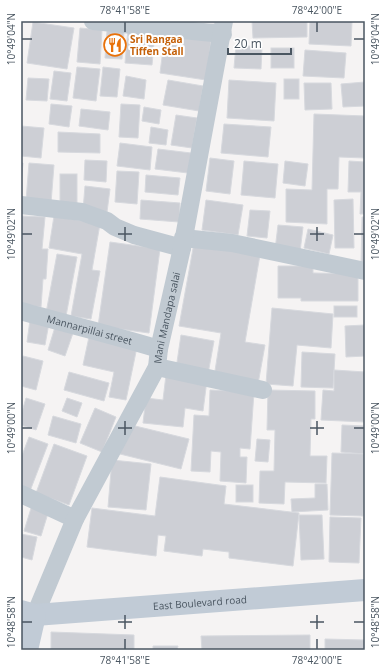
<svg xmlns="http://www.w3.org/2000/svg" width="386" height="671" font-family="'Open Sans',sans-serif">
<style>
.building{fill:#cdcfd5;stroke:#d7d9de}
.lines{fill:none;stroke-linecap:round;stroke-linejoin:round}
.street{stroke:#c1cad2;stroke-width:18}
.secondary{stroke:#c1cbd6;stroke-width:22}
.ticks{fill:none;stroke:#4a5661;stroke-width:1.5}
.labels{text-anchor:middle;dominant-baseline:central;stroke-width:4;stroke-linejoin:round;paint-order:stroke}
.food-label{font-size:10px;font-weight:bold;fill:#c56008;stroke:#fff;text-anchor:start}
.street-label{font-size:10px;fill:#4a5661;stroke:#fff}
.neatline{fill:none;stroke:#4a5661;stroke-width:1.5}
.ticks-label{font-size:10px;text-anchor:middle;fill:#4a5661}
</style>
<rect width="100%" height="100%" fill="#f5f3f3"/>
<g class="building">
<polygon points="194,21 223,21 223,24"/>
<polygon points="252,21 307,21 307,37 253,38"/>
<polygon points="310,21 352,21 351,46 309,44"/>
<polygon points="33,22 74,28 67,69 27,63"/>
<polygon points="80,28 102,30 100,64 77,62"/>
<polygon points="128,29 155,31 152,65 125,63"/>
<polygon points="107,31 124,32 122,59 105,58"/>
<polygon points="165,34 211,41 206,80 160,73"/>
<polygon points="236,45 262,47 261,69 234,68"/>
<rect x="271" y="48" width="23" height="20"/>
<polygon points="305,50 346,53 344,78 303,76"/>
<polygon points="77,67 100,69 96,101 73,98"/>
<polygon points="103,67 120,69 117,97 100,96"/>
<polygon points="54,71 71,73 67,101 50,99"/>
<polygon points="126,76 146,80 144,99 123,96"/>
<polygon points="28,78 49,79 47,101 26,100"/>
<rect x="284" y="79" width="15" height="20"/>
<polygon points="168,80 203,86 199,111 163,105"/>
<polygon points="229,80 276,83 274,121 227,118"/>
<polygon points="365,82 365,106 343,107 341,84"/>
<polygon points="304,83 331,83 332,109 305,110"/>
<polygon points="51,104 72,106 69,127 49,124"/>
<polygon points="121,104 140,105 138,138 119,137"/>
<polygon points="144,107 161,110 159,124 142,121"/>
<polygon points="81,109 110,112 108,130 79,126"/>
<polygon points="314,114 365,116 365,158 339,157 338,189 327,189 327,224 286,222 286,189 312,190"/>
<polygon points="176,115 197,118 192,148 171,145"/>
<polygon points="224,124 271,127 268,157 221,153"/>
<polygon points="21,126 44,128 41,158 21,156"/>
<polygon points="151,127 168,130 166,145 149,143"/>
<polygon points="58,132 100,134 100,153 58,152"/>
<polygon points="120,143 152,147 150,170 117,166"/>
<polygon points="158,149 191,153 188,173 155,169"/>
<polygon points="210,158 234,161 230,194 206,191"/>
<polygon points="85,160 107,161 106,182 84,180"/>
<polygon points="244,161 278,164 275,198 241,195"/>
<polygon points="285,161 308,164 305,186 283,183"/>
<polygon points="349,161 365,162 365,214 360,214 361,192 348,192"/>
<polygon points="21,163 23,163 21,185"/>
<polygon points="29,163 54,165 51,203 26,201"/>
<polygon points="117,171 139,172 137,204 115,202"/>
<rect x="60" y="174" width="17" height="30"/>
<polygon points="146,175 180,178 178,195 145,192"/>
<polygon points="85,186 110,189 107,212 83,210"/>
<polygon points="353,199 354,248 335,248 334,200"/>
<polygon points="141,200 180,203 179,222 140,219"/>
<polygon points="206,200 243,205 238,235 202,230"/>
<polygon points="250,210 270,211 267,238 247,236"/>
<polygon points="21,216 45,217 42,249 48,249 46,279 43,279 41,307 21,305"/>
<polygon points="54,216 100,224 92,270 100,271 91,319 71,316 82,254 49,248"/>
<polygon points="362,217 365,217 365,266 361,266"/>
<polygon points="278,225 303,227 300,252 275,250"/>
<polygon points="308,229 333,235 329,254 304,248"/>
<polygon points="110,242 160,249 149,333 98,326"/>
<polygon points="194,243 260,255 245,342 265,345 258,384 214,377 221,333 179,326"/>
<polygon points="57,254 77,257 66,316 46,313"/>
<polygon points="278,266 313,266 313,273 358,274 358,301 301,301 301,298 278,298"/>
<rect x="334" y="306" width="23" height="11"/>
<polygon points="272,308 333,314 331,348 297,345 293,386 266,384"/>
<polygon points="30,320 49,323 45,345 27,342"/>
<polygon points="365,325 365,356 346,357 345,326"/>
<polygon points="55,327 73,333 65,356 48,350"/>
<polygon points="181,335 214,341 208,374 176,369"/>
<polygon points="89,337 137,347 126,400 109,397 114,372 83,365"/>
<polygon points="302,352 335,354 333,388 301,387"/>
<polygon points="23,356 43,361 36,390 21,386 21,363"/>
<polygon points="334,370 365,372 365,422 321,420 323,390 334,391"/>
<polygon points="69,372 109,383 104,401 64,390"/>
<polygon points="166,375 207,380 203,411 185,408 183,427 143,423 146,398 163,400"/>
<polygon points="210,390 254,392 250,449 240,448 240,457 247,457 246,483 220,481 221,452 211,451 210,472 191,471 194,415 209,416"/>
<polygon points="268,390 315,391 315,419 311,419 310,456 327,456 326,483 285,482 284,504 259,503 260,471 274,471 275,430 267,430"/>
<polygon points="26,398 45,404 36,430 21,425 21,415"/>
<polygon points="67,398 82,403 77,417 62,411"/>
<polygon points="95,408 116,417 102,452 80,443"/>
<polygon points="53,416 81,424 76,443 48,435"/>
<polygon points="127,424 189,439 181,469 120,454"/>
<polygon points="342,425 365,426 365,454 341,452"/>
<polygon points="29,437 48,444 30,491 21,488 21,458"/>
<polygon points="257,439 270,440 268,462 255,461"/>
<polygon points="54,444 87,456 69,505 36,493"/>
<polygon points="332,453 365,454 363,516 330,515"/>
<polygon points="112,460 151,464 146,510 108,507"/>
<polygon points="160,477 226,486 224,504 299,513 293,566 229,558 229,552 203,549 202,556 164,551 166,536 158,535 156,556 87,547 92,508 155,516"/>
<polygon points="315,484 327,484 328,510 292,512 291,499 315,498"/>
<rect x="236" y="485" width="17" height="17"/>
<polygon points="32,505 49,510 41,536 24,531"/>
<polygon points="299,515 322,515 324,559 301,560"/>
<polygon points="330,517 361,518 359,563 329,562"/>
<polygon points="21,534 37,537 32,560 21,557"/>
<polygon points="51,632 134,635 134,650 51,650"/>
<polygon points="310,635 310,650 202,650 201,636"/>
<polygon points="325,639 365,640 365,650 325,650"/>
<polygon points="153,646 178,646 177,650 153,650"/>
</g>
<g class="lines">
<g class="street">
<polyline points="93,21 223,34"/>
<polyline points="21,205 82,212 107,221 115,227 134,235 182,248"/>
<polyline points="183,238 232,243 365,271"/>
<path id="s1" d="M21,311C67,324 113,335 159,349"/>
<polyline points="157,367 263,390"/>
<polyline points="21,494 75,519"/>
<path id="s2" d="M35,615L75,519L157,367L159,349L182,248L224,21"/>
</g>
<g class="secondary">
<path id="s3" d="M21,611L35,615L365,590"/>
<polyline points="27,650 35,615"/>
</g>
</g>
<path class="ticks" d="M125,22V32M317,22V32M22,39H32M354,39H364M125,227V241M317,227V241M22,234H32M118,234H132M310,234H324M354,234H364M125,421V435M317,421V435M22,428H32M118,428H132M310,428H324M354,428H364M125,615V629M317,615V629M22,622H32M118,622H132M310,622H324M354,622H364M125,639V649M317,639V649"/>
<defs>
<g id="restaurant-ring" transform="scale(1.15)"><circle r="9.5" fill="#fff" stroke="#e8710a" stroke-width="1.5"/><path d="M-5-6h1v4h1v-4h1v4h1v-4h1v5L-1.5 .5V6h-2V.5L-5-1ZM5-6V6H3V1.5H1.5Q1.5-4 5-6Z" fill="#e8710a"/></g>
</defs>
<g fill-rule="evenodd">
<use href="#restaurant-ring" x="115" y="45"/>
</g>
<g class="labels">
<g class="food-label">
<text x="130" y="39">Sri Rangaa<tspan x="130" dy="12">Tiffen Stall</tspan></text>
</g>
<g class="street-label">
<text stroke="none"><textPath href="#s2" startOffset="327">Mani Mandapa salai</textPath></text>
<text stroke="none"><textPath href="#s1" startOffset="71">Mannarpillai street</textPath></text>
<text stroke="none"><textPath href="#s3" startOffset="180">East Boulevard road</textPath></text>
</g>
</g>
<rect width="386" height="671" fill="none" stroke="#ffffff" stroke-width="44"/>
<path d="M228 48v6h63v-6" fill="none" stroke="#4a5661" stroke-width="2"/>
<text x="234" y="48" font-size="12" fill="#4a5661" stroke="#ffffff" stroke-width="3" paint-order="stroke">20 m</text>
<rect x="22" y="22" width="342" height="627" class="neatline"/>
<g class="ticks-label">
<text x="125" y="14">78°41'58"E</text>
<text x="317" y="14">78°42'00"E</text>
<text transform="translate(11 39) rotate(-90)" y="4">10°49'04"N</text>
<text transform="translate(375 39) rotate(-90)" y="4">10°49'04"N</text>
<text transform="translate(11 234) rotate(-90)" y="4">10°49'02"N</text>
<text transform="translate(375 234) rotate(-90)" y="4">10°49'02"N</text>
<text transform="translate(11 428) rotate(-90)" y="4">10°49'00"N</text>
<text transform="translate(375 428) rotate(-90)" y="4">10°49'00"N</text>
<text transform="translate(11 622) rotate(-90)" y="4">10°48'58"N</text>
<text transform="translate(375 622) rotate(-90)" y="4">10°48'58"N</text>
<text x="125" y="664">78°41'58"E</text>
<text x="317" y="664">78°42'00"E</text>
</g>
</svg>
